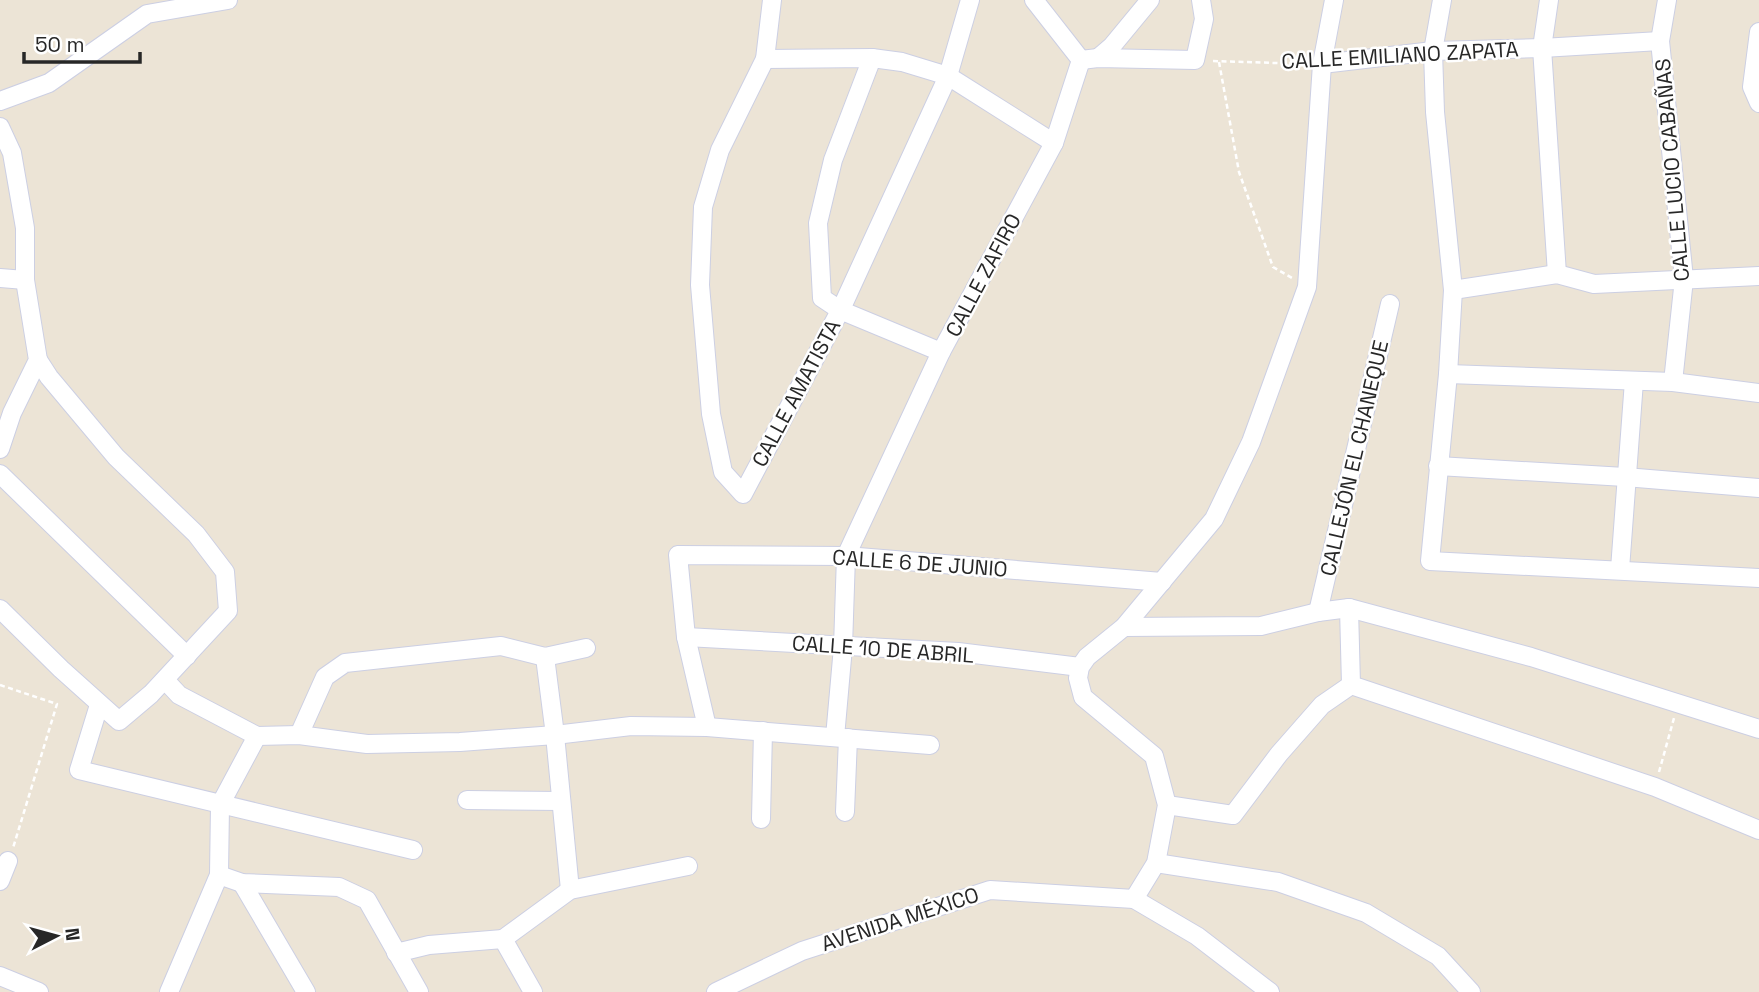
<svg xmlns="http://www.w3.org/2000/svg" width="1759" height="992" font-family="'Space Grotesk',sans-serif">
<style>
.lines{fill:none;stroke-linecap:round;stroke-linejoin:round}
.minor-casing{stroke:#cccfe3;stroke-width:20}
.path{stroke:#fff;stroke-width:2.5;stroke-dasharray:5 3.5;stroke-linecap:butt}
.minor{stroke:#fff;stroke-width:18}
.labels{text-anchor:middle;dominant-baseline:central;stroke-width:5;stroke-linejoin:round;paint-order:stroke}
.street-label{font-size:21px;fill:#272727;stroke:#fff}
</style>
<rect width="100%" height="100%" fill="#ece4d6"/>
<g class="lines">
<g class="minor-casing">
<g id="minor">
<polyline points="772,0 765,59 720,150 703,207 700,285 711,414 723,472 743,494 842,307 948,76 970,0"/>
<polyline points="1034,0 1081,60"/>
<polyline points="1442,0 1433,51 1435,112 1453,290 1448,374 1430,561 1759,578"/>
<polyline points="1549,0 1542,48 1557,274"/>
<polyline points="1667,0 1660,41 1684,279 1673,382"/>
<polyline points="1759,32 1752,87 1759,103"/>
<polyline points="872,58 833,160 818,223 822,298 840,310 941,352"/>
<polyline points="1098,58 1112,46 1150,0"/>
<polyline points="765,59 872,58 902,62 948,76 1054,143"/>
<polyline points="1081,60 1098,58 1195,60 1204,19 1201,0"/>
<polyline points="1322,64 1433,51 1542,48 1660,41"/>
<polyline points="0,101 49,83 147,14 228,0"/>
<polyline points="0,127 12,153 25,228 25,280 38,360 12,413 0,449"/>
<polyline points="0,278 25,280"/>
<polyline points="1453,290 1557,274 1594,284 1759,276"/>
<polyline points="1448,374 1673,382 1759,393"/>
<polyline points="1438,466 1625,477 1759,488"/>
<polyline points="0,474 187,656"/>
<polyline points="1620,569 1634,381"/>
<polyline points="1349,608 1351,685 1655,787 1759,830"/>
<polyline points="0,609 61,669 119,721 151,694 228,611 225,572 196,534 116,457 49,377 38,360"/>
<polyline points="1318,612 1390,304"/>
<polyline points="1124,627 1261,626 1318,612 1349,608 1531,657 1759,729"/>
<polyline points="686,637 958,652 1080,667"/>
<polyline points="545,657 555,735 570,890"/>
<polyline points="165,680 179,695 257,736 299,735 367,744 460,742 555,735 631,726 707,727 930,745"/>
<polyline points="99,705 79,770 413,850"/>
<polyline points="707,727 686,637 678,555 846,556 1162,582"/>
<polyline points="299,735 325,677 345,663 501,646 545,657 586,648"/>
<polyline points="835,737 843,647 846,556 941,352 1054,143 1081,60"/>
<polyline points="467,800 560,801"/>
<polyline points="1167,805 1233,815 1279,754 1322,705 1351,685"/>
<polyline points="845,812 848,738"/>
<polyline points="761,819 763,731"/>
<polyline points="1156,863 1278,882 1366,913 1438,956 1471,992"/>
<polyline points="219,875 242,883 339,887 367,900 419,992"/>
<polyline points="0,881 8,861"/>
<polyline points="242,883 306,992"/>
<polyline points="1134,899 1197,936 1270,992"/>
<polyline points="503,939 570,890 688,866"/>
<polyline points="503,939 533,992"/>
<polyline points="396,953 429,945 503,939"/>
<polyline points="0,976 39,992"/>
<polyline points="169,992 219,875 220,805 257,736"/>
<polyline points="716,992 802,951 990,890 1134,899 1156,863 1167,805 1154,756 1083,697 1078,678 1080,667 1087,657 1124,627 1214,519 1251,442 1307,287 1322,64 1334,0"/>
</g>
</g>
<g class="path">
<polyline points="1213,61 1308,64"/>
<polyline points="1219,62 1239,172 1273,267 1292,278"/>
<polyline points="0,685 57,704 13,848"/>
<polyline points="1659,772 1674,718"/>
</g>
<use href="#minor" class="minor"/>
</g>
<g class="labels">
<g class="street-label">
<text transform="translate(1400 55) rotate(-3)">CALLE EMILIANO ZAPATA</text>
<text transform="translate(1672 170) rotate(-95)">CALLE LUCIO CABAÑAS</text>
<text transform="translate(983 275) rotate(-62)">CALLE ZAFIRO</text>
<text transform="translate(796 393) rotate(-62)">CALLE AMATISTA</text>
<text transform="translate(1354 458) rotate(-77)">CALLEJÓN EL CHANEQUE</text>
<text transform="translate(920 563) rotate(4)">CALLE 6 DE JUNIO</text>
<text transform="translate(883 649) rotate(4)">CALLE 10 DE ABRIL</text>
<text transform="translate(900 919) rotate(-18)">AVENIDA MÉXICO</text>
</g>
</g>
<g transform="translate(56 936) rotate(84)" stroke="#ffffff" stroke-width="5" paint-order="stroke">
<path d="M0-5L12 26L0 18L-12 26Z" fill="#272727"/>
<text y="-10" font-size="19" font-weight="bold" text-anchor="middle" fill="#272727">N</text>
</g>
<path d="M24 52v10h116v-10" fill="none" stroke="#272727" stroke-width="3.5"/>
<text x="35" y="52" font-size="21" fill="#272727" stroke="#ffffff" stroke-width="5" paint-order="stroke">50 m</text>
</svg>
